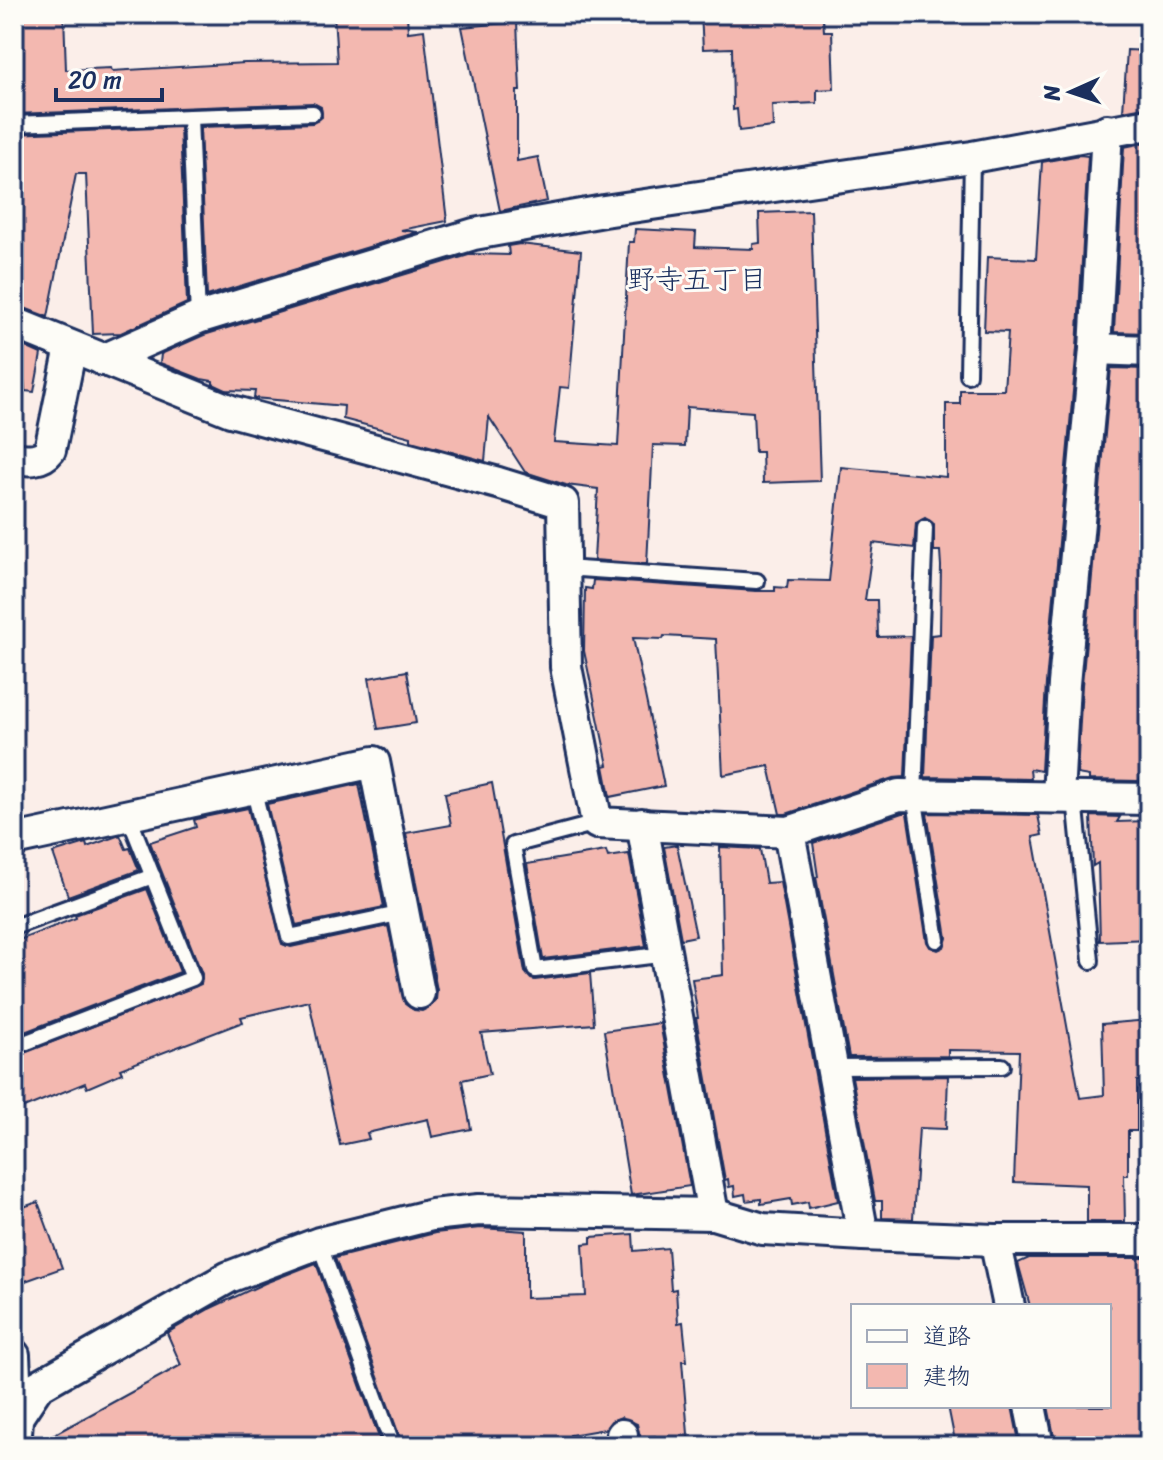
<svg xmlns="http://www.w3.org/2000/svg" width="1163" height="1460" font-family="Sriracha,'Klee One',sans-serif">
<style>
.building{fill:#f3b8b0;stroke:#1b2f5e;stroke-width:2}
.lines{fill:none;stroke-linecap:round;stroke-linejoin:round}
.service-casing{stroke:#1b2f5e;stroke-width:20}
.minor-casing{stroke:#1b2f5e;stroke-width:36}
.service{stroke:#fdfcf7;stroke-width:14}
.minor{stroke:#fdfcf7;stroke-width:30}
.labels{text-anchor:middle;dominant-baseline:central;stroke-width:6;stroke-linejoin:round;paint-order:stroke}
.neighbourhood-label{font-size:28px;fill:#1b2f5e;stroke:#fdfcf7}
</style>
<rect width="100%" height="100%" fill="#fbeee9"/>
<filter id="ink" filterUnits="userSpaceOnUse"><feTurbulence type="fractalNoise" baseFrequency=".0125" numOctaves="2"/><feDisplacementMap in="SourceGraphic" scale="16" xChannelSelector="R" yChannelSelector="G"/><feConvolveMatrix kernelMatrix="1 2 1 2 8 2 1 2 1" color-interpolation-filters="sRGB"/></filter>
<g filter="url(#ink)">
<g class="building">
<polygon points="14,14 64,14 66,70 111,68 112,71 245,63 337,62 334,14 407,14 408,32 424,30 447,221 401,230 418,232 207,296 200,127 313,123 322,117 321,107 313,103 14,114"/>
<polygon points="701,14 754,14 754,21 823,18 824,31 832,31 834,89 817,90 817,103 772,105 773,127 739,131 737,109 733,110 732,48 703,49"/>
<polygon points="517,22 520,91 517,91 517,161 538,157 547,201 500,211 462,27"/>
<polygon points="1127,50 1149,51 1149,106 1123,111"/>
<polygon points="180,127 187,303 121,333 93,334 86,174 76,174 48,317 19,306 16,217 14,217 14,134"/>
<polygon points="1149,142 1149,240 1146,270 1149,270 1148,333 1114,332 1124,147"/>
<polygon points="1080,155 1088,156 1077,348 1046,683 1041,771 1030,769 1031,779 925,777 931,635 940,634 941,566 940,551 934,551 934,524 925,518 916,523 914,548 873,543 865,600 877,600 878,637 911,636 905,777 893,778 786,814 780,814 769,766 723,775 716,639 664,636 663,639 633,638 664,786 610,797 604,766 608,765 584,651 585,588 592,589 593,580 756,591 775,591 775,587 787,588 788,580 829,581 841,467 946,477 946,404 960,404 960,390 1004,390 1008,332 984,331 987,257 1036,259 1042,162"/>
<polygon points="811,211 820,481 763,483 762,452 755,452 753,412 687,407 685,446 653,445 647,564 594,560 598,489 566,485 525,472 489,417 485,461 411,441 411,437 343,419 344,406 254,398 255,391 226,390 213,384 213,381 201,379 160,363 161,354 204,335 472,254 509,255 508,246 520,244 581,251 569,388 560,387 554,442 618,446 629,242 634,242 635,229 696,232 695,247 753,249 753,244 760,243 759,213"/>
<polygon points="21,345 41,354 34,392 25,391"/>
<polygon points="1111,368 1146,369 1143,427 1149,427 1149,762 1139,781 1089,780 1089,776 1077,774 1082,685"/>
<polygon points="407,671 416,723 378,729 369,678"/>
<polygon points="492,783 525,972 531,979 535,980 590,973 594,1024 481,1033 490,1074 462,1080 471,1129 432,1137 428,1119 367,1133 369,1139 340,1145 309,1001 241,1017 243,1022 120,1069 122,1073 87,1088 85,1083 14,1112 14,1057 201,984 202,974 150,842 196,827 194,820 204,817 248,808 282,944 291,947 388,926 405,1004 414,1010 422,1011 430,1007 436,1000 437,990 406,833 451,825 445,793"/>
<polygon points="359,784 384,907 296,925 267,804"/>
<polygon points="902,813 907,813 927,942 930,947 938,950 944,947 947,938 927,813 1038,815 1042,835 1033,837 1080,1098 1104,1095 1102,1024 1149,1020 1149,1080 1137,1081 1137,1131 1128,1131 1128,1175 1124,1175 1125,1222 1087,1222 1087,1185 1014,1182 1019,1051 948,1050 948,1056 849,1057 816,877 818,877 813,843"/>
<polygon points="1091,816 1120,817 1117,822 1149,821 1149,939 1100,941 1098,863 1093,866"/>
<polygon points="120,835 126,849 130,848 139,870 68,896 53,853 86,843 87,847"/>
<polygon points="677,845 696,936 681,939 664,847"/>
<polygon points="720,847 760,849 766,883 780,882 838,1201 809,1208 808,1202 792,1205 791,1199 761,1204 761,1199 746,1201 745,1194 735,1196 734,1186 729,1187 728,1179 725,1180 696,1018 698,1018 692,979 723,975"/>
<polygon points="606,851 608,857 629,854 646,946 543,959 527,864"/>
<polygon points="147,889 180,972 14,1036 14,942 76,918 75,915"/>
<polygon points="660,1023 690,1186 631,1195 604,1031"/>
<polygon points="948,1076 946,1129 919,1128 913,1219 882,1218 882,1201 875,1201 852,1077"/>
<polygon points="38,1202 62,1268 14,1285 14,1210"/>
<polygon points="480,1228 526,1231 526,1298 586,1296 583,1244 591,1243 591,1237 633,1234 634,1251 668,1248 671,1290 676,1289 678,1323 683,1322 687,1361 682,1361 689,1446 656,1446 655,1436 640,1437 637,1424 621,1417 611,1421 605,1429 570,1435 572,1446 403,1446 335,1258 435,1233"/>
<polygon points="1029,1258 1149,1258 1149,1446 1056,1446 1048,1406 1109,1406 1109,1306 1030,1306 1018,1263"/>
<polygon points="316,1263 382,1446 33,1446 181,1365 167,1333 209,1309 265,1283"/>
<polygon points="948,1406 1012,1406 1020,1446 956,1446"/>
</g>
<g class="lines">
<g class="service-casing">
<g id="service">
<polyline points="190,117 313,113"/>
<polyline points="14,124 190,117 198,318"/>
<polyline points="968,375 972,157"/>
<polyline points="925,528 914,795 937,940"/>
<polyline points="564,568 757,581"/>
<polyline points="253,787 289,937 403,913"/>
<polyline points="1075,798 1091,961"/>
<polyline points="597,823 513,845 535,970 667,954"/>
<polyline points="14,927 153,876"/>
<polyline points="14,1047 193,978 129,817"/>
<polyline points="832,1067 1002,1066"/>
<polyline points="319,1243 393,1446"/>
</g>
</g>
<g class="minor-casing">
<g id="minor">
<polyline points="14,323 231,411 498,483 563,503 566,667 597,823 789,832 899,795 1149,799"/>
<polyline points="1095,349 1149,351"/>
<polyline points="103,360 198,318 474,234 604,211 972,157 1149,124"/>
<path d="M14,458C27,460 41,462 50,450L71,347"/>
<polyline points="1058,797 1064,684 1095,349 1107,130"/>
<polyline points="642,824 713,1214"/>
<polyline points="789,832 863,1235"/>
<polyline points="14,840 374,762 419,993"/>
<polyline points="995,1240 1009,1306"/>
<polyline points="14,1355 17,1420 15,1446"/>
<polyline points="1030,1406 1038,1446"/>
<polyline points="14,1422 38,1386 229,1277 319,1243 432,1215 479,1210 713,1214 763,1229 863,1235 995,1240 1149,1240"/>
<polyline points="622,1435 623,1446"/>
</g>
</g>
<use href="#service" class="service"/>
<use href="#minor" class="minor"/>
</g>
</g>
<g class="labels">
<g class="neighbourhood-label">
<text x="697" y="279">野寺五丁目</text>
</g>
</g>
<rect width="1163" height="1460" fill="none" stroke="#fdfcf7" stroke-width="48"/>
<rect x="24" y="24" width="1115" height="1412" fill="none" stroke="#1b2f5e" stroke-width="3" filter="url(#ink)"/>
<rect x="851" y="1304" width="260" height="104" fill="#fdfcf7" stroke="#a3aaba" stroke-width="2"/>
<rect x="867" y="1330" width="40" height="12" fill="#fdfcf7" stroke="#a3aaba" stroke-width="2"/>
<text x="923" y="1344" font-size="24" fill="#1b2f5e">道路</text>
<rect x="867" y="1364" width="40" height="24" fill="#f3b8b0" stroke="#a3aaba" stroke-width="2"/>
<text x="923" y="1384" font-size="24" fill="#1b2f5e">建物</text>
<g transform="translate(1071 92) rotate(267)" stroke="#fdfcf7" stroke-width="6" paint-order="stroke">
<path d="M0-6L14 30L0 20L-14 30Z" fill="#1b2f5e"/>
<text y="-12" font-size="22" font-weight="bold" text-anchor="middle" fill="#1b2f5e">N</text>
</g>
<path d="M56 88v12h106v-12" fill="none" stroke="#1b2f5e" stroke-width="4"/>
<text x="68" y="88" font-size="24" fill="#1b2f5e" stroke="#fdfcf7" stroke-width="6" paint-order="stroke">20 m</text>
</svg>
